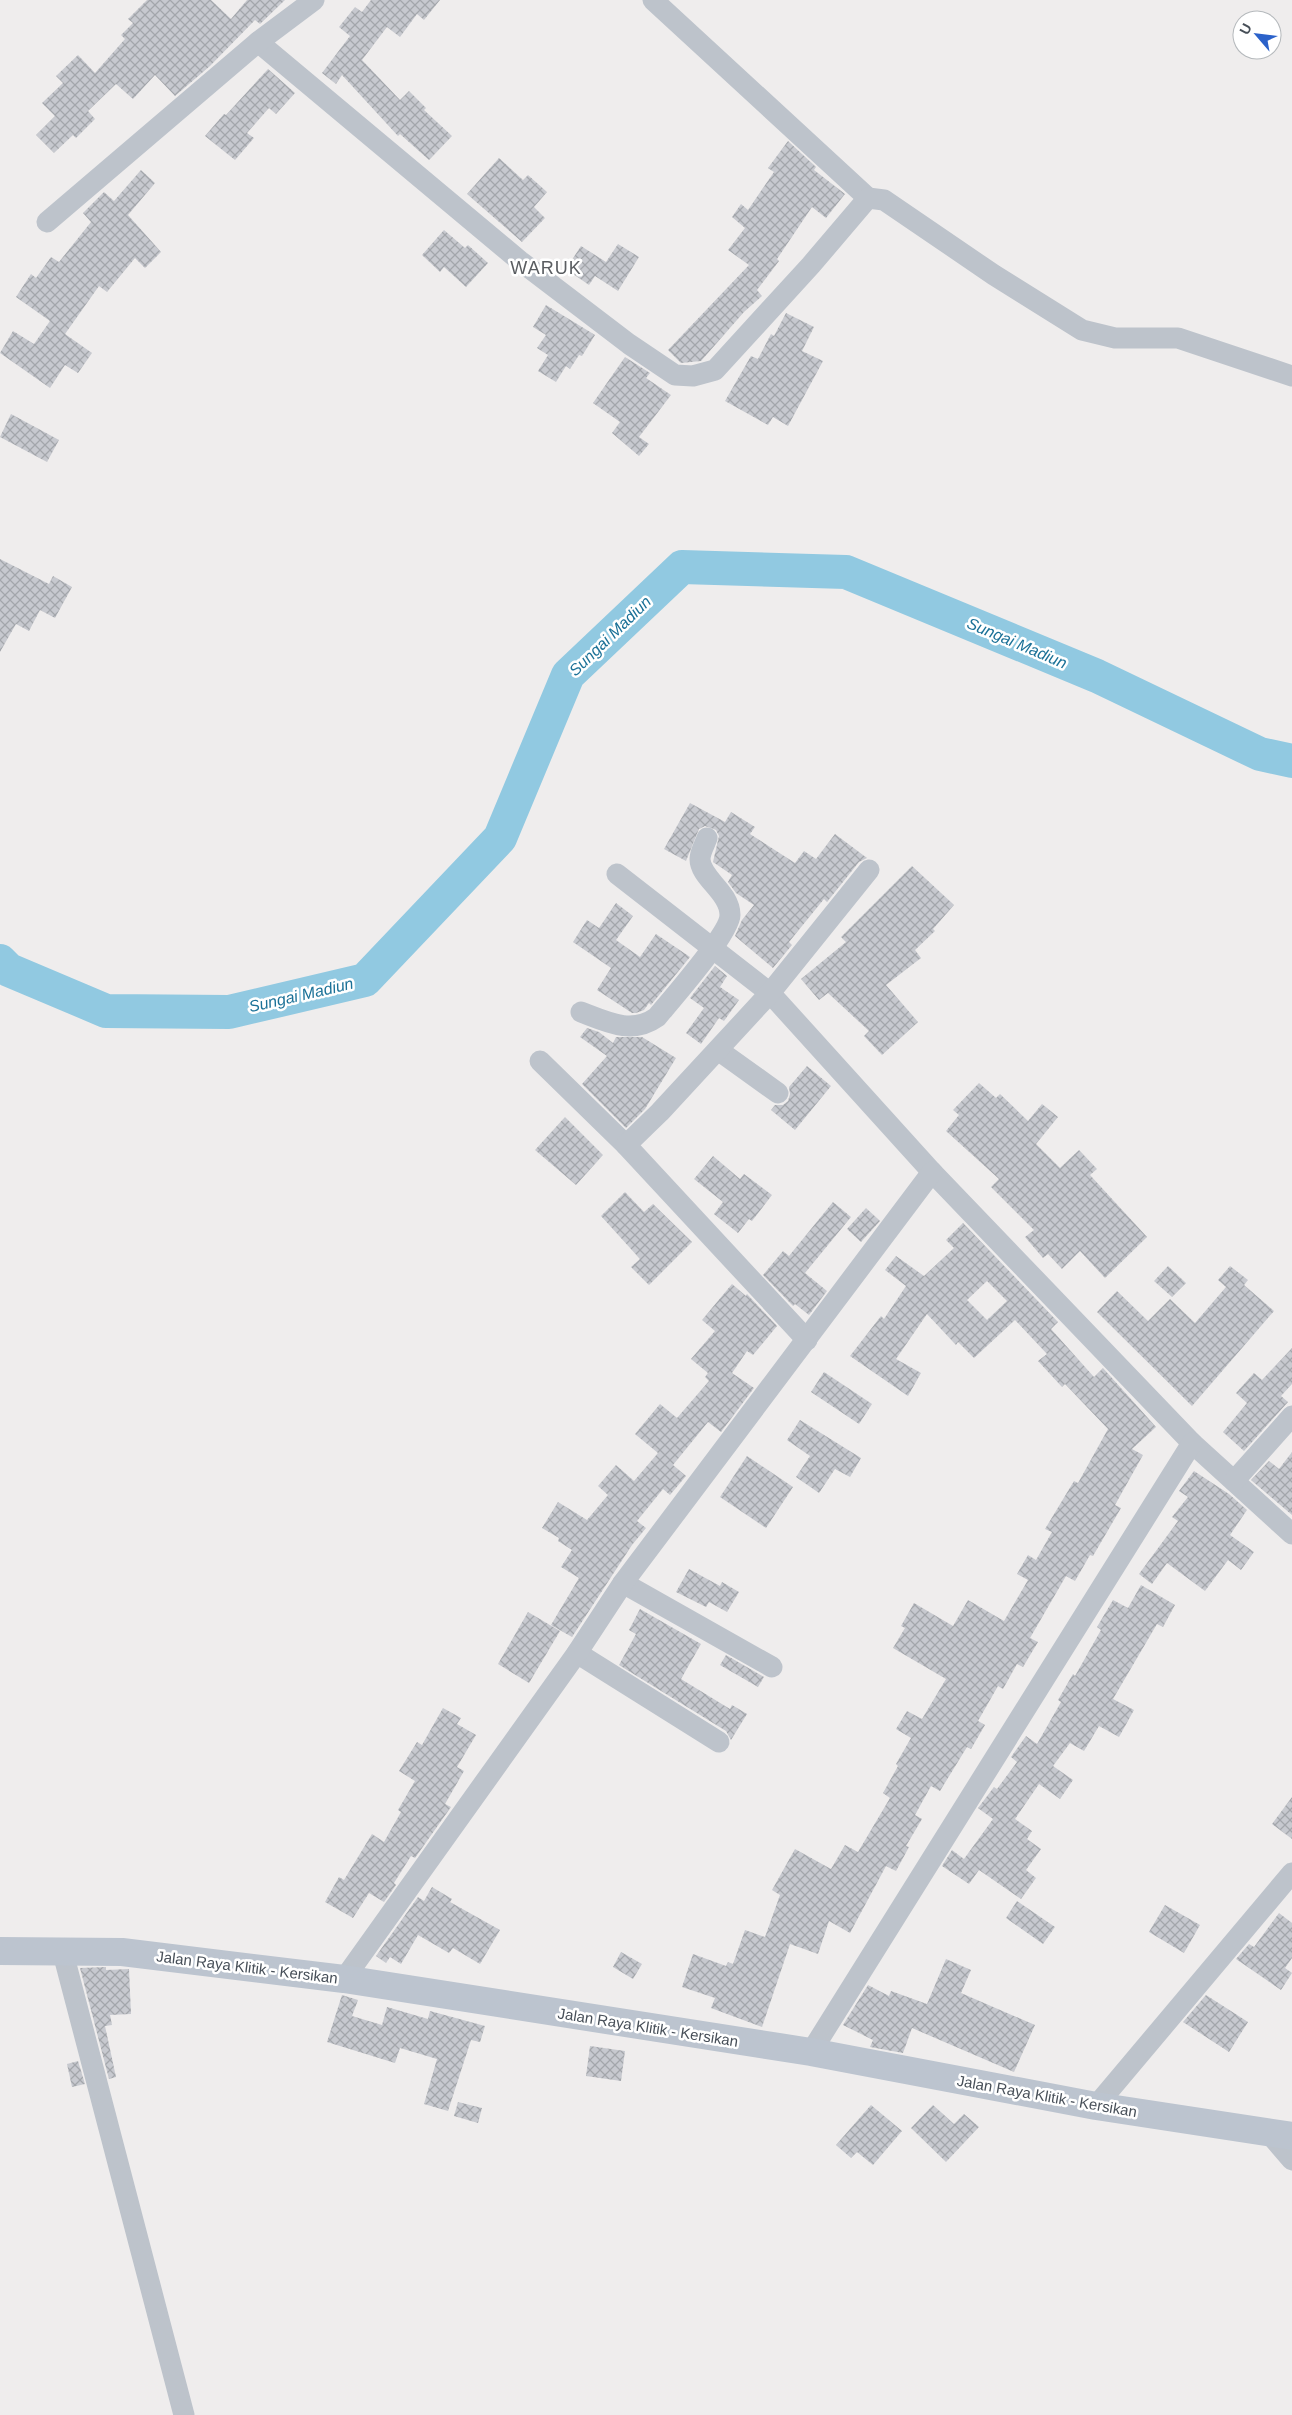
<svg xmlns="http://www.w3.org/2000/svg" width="1292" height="2415" font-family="Helvetica,sans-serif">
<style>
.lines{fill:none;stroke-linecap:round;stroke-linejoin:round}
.river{stroke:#91c9e1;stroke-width:34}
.building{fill:url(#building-cross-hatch);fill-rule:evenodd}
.street{stroke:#bdc3cb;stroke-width:21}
.secondary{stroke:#bcc4cf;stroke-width:28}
.labels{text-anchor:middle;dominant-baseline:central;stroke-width:5;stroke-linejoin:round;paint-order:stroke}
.street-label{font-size:15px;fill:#474f58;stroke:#fff}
.water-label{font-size:16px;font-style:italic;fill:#1b7197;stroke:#fff}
.quarter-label{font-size:18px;letter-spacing:1px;fill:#5a5d61;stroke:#fff}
</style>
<defs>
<pattern id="building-cross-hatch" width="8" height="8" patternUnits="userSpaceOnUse" patternTransform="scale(1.25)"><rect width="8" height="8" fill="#c7c9cf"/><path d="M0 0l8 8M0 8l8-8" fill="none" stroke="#a3a6ab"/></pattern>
</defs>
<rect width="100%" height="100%" fill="#efeded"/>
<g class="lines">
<polyline class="river" points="0,961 9,970 106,1011 229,1012 365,980 500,838 568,675 682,567 846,572 1097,676 1260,754 1292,761"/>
</g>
<g class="building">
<polygon points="147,0 211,0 231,19 247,0 285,0 260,24 255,20 210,66 175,96 155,75 133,99 116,84 88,111 95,119 76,138 73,135 54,153 36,135 55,116 42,103 63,83 56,76 78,55 95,73 125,39 121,35 133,23 128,19"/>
<polygon points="371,0 440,0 424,20 417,14 400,37 387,27 362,60 400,100 409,91 426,108 424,110 452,136 429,160 400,134 398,136 342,75 336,84 322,73 350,36 339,27 355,7 362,12"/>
<polygon points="268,69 295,93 276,114 269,108 247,133 254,138 235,160 205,136 224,114 226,115"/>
<polygon points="788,141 816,167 814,170 845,194 826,218 812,207 777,259 779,261 757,290 762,296 744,312 701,361 681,363 668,350 749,265 728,250 745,228 732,217 741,204 748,210 774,172 768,168"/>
<polygon points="499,158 523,180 528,175 547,192 534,207 545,218 522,242 467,194"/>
<polygon points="141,170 155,183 128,215 161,252 145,268 135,258 107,292 99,286 65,334 92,353 78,373 65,365 50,388 0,353 13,331 34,344 50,321 16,297 31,274 36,278 51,257 59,262 91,222 83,213 104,192 114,201"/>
<polygon points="444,230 465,248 468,245 488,263 466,287 444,267 440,272 422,255"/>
<polygon points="618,244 639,257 618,291 595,276 589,285 566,269 581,246 606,262"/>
<polygon points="546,305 595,335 582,356 579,355 570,369 566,366 556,382 538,371 548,355 537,348 546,335 533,327"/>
<polygon points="786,313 814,327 802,351 823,361 788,426 773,417 768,425 725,401 751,356 758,359 771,334 774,336"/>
<polygon points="625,357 650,373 646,378 671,395 639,437 649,444 639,456 612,433 620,422 593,403"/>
<polygon points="11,414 59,440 47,462 0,437"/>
<polygon points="0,559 49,584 53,576 72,587 55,618 40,610 29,631 16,624 0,652"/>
<polygon points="690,803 725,822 731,812 755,827 750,834 795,863 804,851 816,859 835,834 867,858 859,862 827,902 824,899 789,942 792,945 773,968 735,936 742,920 754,905 736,893 728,882 732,875 713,862 719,836 716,830 705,826 699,829 686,861 664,849"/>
<polygon points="912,866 954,905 933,929 935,931 915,950 921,958 886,985 918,1022 882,1055 864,1036 869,1031 828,993 819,1000 801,979 846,942 841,937"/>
<polygon points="616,903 633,916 616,940 640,957 656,934 690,957 651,1005 649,1003 644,1010 636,1013 632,1013 597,990 611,968 573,942 587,920 599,928"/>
<polygon points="715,966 727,976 720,987 739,1000 724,1021 719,1018 701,1044 686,1033 704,1008 690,998"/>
<polygon points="587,1028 599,1032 613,1043 616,1037 642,1037 676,1058 645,1109 626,1128 582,1084 607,1056 580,1037"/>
<polygon points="807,1066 831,1086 795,1130 771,1110 775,1105 783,1105 788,1101 790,1094 789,1087"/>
<polygon points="979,1083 996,1098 1000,1094 1028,1121 1042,1104 1058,1117 1036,1144 1060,1168 1079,1150 1097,1169 1090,1175 1147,1237 1105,1278 1080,1251 1062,1269 1048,1254 1043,1258 1025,1237 1034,1230 991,1187 999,1179 946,1131 959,1115 953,1110"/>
<polygon points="565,1117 603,1155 576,1185 535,1150"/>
<polygon points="713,1156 740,1179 744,1174 772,1195 752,1221 749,1219 738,1233 714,1214 723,1202 694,1179"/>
<polygon points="625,1192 644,1212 653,1204 692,1242 649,1285 631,1267 640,1259 601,1216"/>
<polygon points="833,1202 851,1217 805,1273 827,1291 809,1315 795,1304 793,1306 763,1275 783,1251 789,1256"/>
<polygon points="866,1208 880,1221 861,1242 847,1229"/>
<path d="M963,1223L1058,1322L1051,1329L1094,1377L1103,1368L1156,1427L1132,1449L1143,1455L1115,1505L1121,1508L1093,1556L1090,1555L1075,1581L1066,1576L1030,1638L1038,1642L1023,1667L1017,1664L1003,1689L998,1686L978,1721L985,1725L971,1749L967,1747L940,1791L931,1786L915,1815L922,1819L906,1846L909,1847L896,1871L886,1866L850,1933L829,1921L818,1954L790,1944L762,2027L711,2008L715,1998L682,1987L693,1954L726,1966L728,1962L733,1964L745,1930L765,1937L780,1895L772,1890L795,1849L831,1869L845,1845L858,1852L890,1798L883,1793L898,1766L896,1764L911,1738L896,1729L907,1711L922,1719L946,1679L893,1648L905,1628L901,1626L914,1603L953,1626L968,1600L1004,1621L1028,1580L1017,1574L1028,1555L1036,1560L1052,1532L1045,1529L1074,1481L1078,1483L1108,1429L1065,1384L1062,1387L1038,1361L1047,1354L1015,1320L974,1358L958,1342L956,1345L927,1314L896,1359L921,1373L908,1396L850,1356L881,1316L884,1319L906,1286L885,1270L896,1256L924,1276L954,1248L946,1240ZM987,1281L1007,1301L987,1320L967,1300Z"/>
<polygon points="1168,1266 1186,1283 1172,1297 1154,1281"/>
<polygon points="1230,1266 1248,1280 1244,1285 1274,1311 1192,1406 1097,1312 1117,1291 1148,1321 1170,1299 1195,1323 1226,1287 1218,1280"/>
<polygon points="732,1284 746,1296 747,1294 777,1326 753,1355 747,1351 732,1373 754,1388 721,1432 708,1422 673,1465 686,1476 670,1495 663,1489 637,1521 646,1528 632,1545 572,1637 551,1625 579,1578 561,1567 572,1550 558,1541 559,1538 542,1528 558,1502 587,1520 608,1495 598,1486 616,1465 634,1481 658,1453 635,1434 660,1404 677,1418 709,1381 705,1377 708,1373 691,1359 715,1331 702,1320"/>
<polygon points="1292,1348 1292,1384 1281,1396 1288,1402 1244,1451 1223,1432 1247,1403 1236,1393 1254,1373 1262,1380"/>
<polygon points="824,1372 872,1404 859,1424 811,1392"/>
<polygon points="800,1420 861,1458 850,1477 835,1469 819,1493 796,1477 810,1456 787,1440"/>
<polygon points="1292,1452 1292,1515 1251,1480 1269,1461 1279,1469"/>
<polygon points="747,1456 793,1487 766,1528 720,1497"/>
<polygon points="1194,1471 1229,1494 1247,1510 1230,1535 1254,1552 1241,1570 1228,1560 1205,1591 1167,1563 1152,1584 1139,1574 1178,1521 1172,1517 1188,1497 1179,1491"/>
<polygon points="689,1569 720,1586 722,1582 739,1592 727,1612 709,1602 706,1607 676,1592"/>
<polygon points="1141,1585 1175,1605 1163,1627 1157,1624 1113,1699 1134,1710 1119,1737 1099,1726 1084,1751 1070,1743 1053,1766 1073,1780 1060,1799 1039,1784 1015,1819 1032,1831 1027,1839 1041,1849 1026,1870 1036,1878 1021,1899 979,1870 969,1884 942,1866 952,1850 964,1859 993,1819 978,1808 994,1787 997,1789 1017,1762 1011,1757 1026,1736 1037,1744 1061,1702 1058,1700 1073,1674 1075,1676 1101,1630 1097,1627 1113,1600 1128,1608"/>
<polygon points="640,1609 701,1644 681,1679 730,1709 732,1705 747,1714 731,1740 726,1731 619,1665 636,1634 629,1630"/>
<polygon points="528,1612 560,1631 529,1683 498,1664"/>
<polygon points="726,1655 764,1677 758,1687 720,1665"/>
<polygon points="443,1708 461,1718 457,1724 476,1735 457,1767 464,1771 445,1804 451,1807 415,1858 411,1856 394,1883 396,1885 384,1902 369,1893 353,1918 325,1902 339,1877 344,1880 372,1834 384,1842 401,1812 398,1810 415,1781 399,1771 417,1742 422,1745"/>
<polygon points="1292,1797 1292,1839 1272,1824"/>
<polygon points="432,1887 452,1899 450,1902 500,1930 480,1964 453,1948 449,1953 418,1935 401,1964 390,1957 386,1963 376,1956 418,1897 424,1901"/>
<polygon points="1017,1901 1055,1927 1043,1944 1006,1918"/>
<polygon points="1165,1905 1200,1925 1184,1953 1149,1932"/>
<polygon points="1279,1913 1292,1923 1292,1958 1285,1968 1292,1973 1281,1990 1236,1959 1249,1944 1254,1947"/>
<polygon points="621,1952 642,1964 633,1979 613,1967"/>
<polygon points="946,1959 971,1970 961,1993 1035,2025 1014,2072 912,2028 903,2053 870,2047 873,2040 843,2025 868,1985 889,1996 891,1991 927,2004"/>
<polygon points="106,1967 106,1970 129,1969 131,2014 110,2015 112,2025 105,2026 116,2077 109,2079 80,1968"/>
<polygon points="342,1995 358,2000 352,2016 382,2025 387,2007 428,2019 430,2011 485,2026 480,2042 471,2040 448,2111 424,2104 437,2059 400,2048 395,2063 327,2042"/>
<polygon points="1206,1995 1248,2022 1229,2052 1183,2022"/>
<polygon points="590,2046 625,2051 621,2081 586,2076"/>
<polygon points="78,2061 85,2084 72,2087 67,2064"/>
<polygon points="458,2102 482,2108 478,2123 454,2116"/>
<polygon points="871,2105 902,2131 873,2165 857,2152 851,2158 836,2145"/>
<polygon points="933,2105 954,2124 964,2114 979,2127 946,2162 911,2128"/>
</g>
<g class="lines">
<g class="street">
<polyline points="653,0 868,198"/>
<polyline points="258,42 520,261 629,344 675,375 693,376 715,370 811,265 868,198 884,200 994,275 1082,330 1115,338 1178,338 1292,376"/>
<polyline points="47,222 258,42 314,0"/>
<polyline points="617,874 770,993 932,1172 1192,1443 1292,1534"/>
<path d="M581,1012C607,1022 632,1035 657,1017C671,1000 730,933 730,915C730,892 700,878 700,859C700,852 705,844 707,838"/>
<polyline points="718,1050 778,1093"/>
<polyline points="540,1061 626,1145"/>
<polyline points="807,1340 626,1145 660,1112 770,993 869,870"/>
<polyline points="1234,1481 1292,1416"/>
<polyline points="623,1583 772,1667"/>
<polyline points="577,1653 719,1742"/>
<polyline points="63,1953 184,2415"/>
<polyline points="344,1979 577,1653 623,1583 932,1172"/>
<polyline points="811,2052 1192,1443"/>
<polyline points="1096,2106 1292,1873"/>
<polyline points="1268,2132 1292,2160"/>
</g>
<polyline class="secondary" points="0,1951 122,1952 344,1979 811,2052 1096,2106 1292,2136"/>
</g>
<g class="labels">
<g class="street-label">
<text transform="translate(247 1967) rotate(7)">Jalan Raya Klitik - Kersikan</text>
<text transform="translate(648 2027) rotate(9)">Jalan Raya Klitik - Kersikan</text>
<text transform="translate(1047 2096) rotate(10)">Jalan Raya Klitik - Kersikan</text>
</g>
<g class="water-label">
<text transform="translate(610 636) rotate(-44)">Sungai Madiun</text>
<text transform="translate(1017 643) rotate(23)">Sungai Madiun</text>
<text transform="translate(301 995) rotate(-13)">Sungai Madiun</text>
</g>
<g class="quarter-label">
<text x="546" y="268">WARUK</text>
</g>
</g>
<g transform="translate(1257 35) rotate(298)"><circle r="24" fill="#ffffff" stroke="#b5b9bc"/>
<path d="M0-4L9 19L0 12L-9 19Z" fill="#2c62ca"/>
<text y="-8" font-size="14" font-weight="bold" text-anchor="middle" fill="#474f58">U</text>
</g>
</svg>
